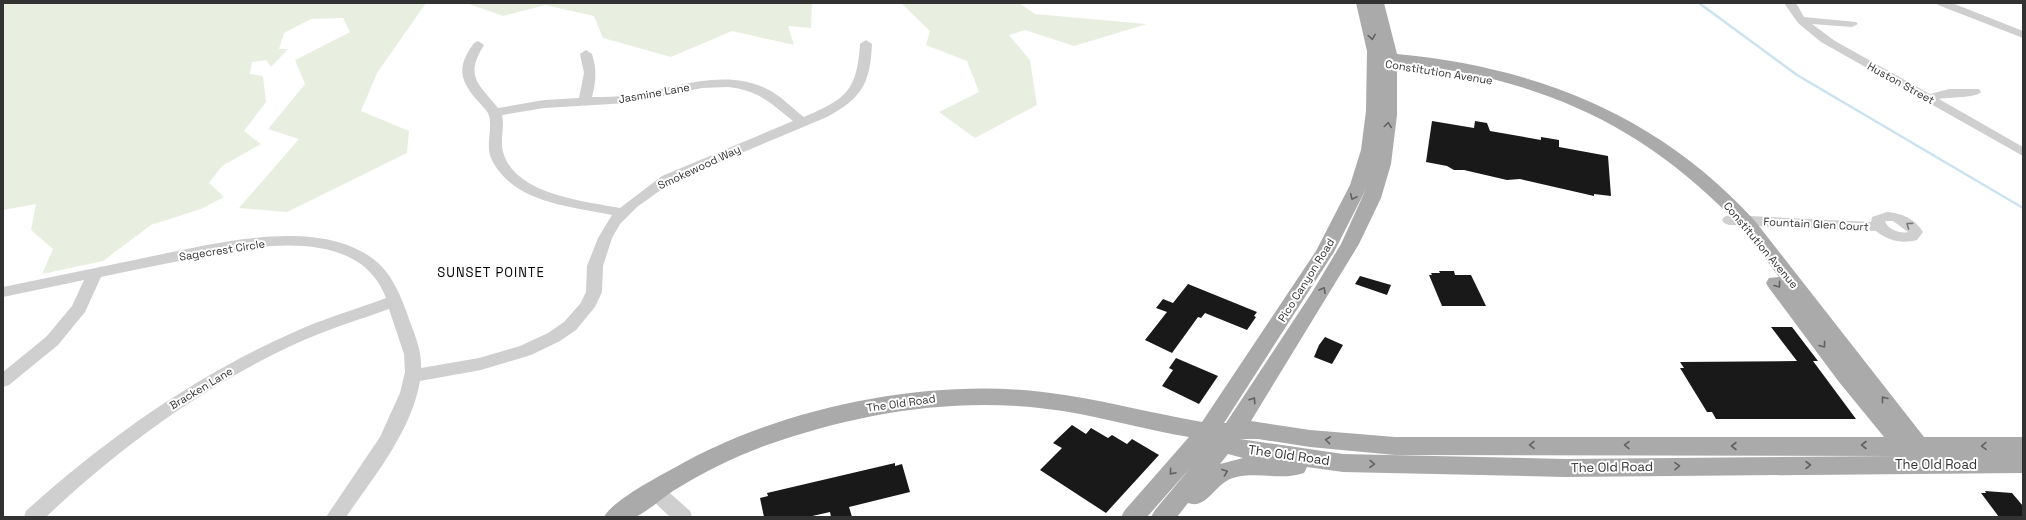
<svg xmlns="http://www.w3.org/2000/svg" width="2026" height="520" font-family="'Space Grotesk',sans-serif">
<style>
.green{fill:#e8efe0}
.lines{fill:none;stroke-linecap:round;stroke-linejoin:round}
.stream{stroke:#cbe2f0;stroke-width:2.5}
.building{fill:#191919}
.minor{fill:#cfcfcf;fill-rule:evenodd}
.major{fill:#aaa;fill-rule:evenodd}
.oneway{stroke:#626262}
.oneway2{stroke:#797979}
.labels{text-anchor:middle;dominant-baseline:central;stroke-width:4;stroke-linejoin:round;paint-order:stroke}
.street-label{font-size:11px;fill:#323232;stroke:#fff}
.quarter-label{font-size:13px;letter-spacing:1px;fill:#000;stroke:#fff}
.near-street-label{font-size:13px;fill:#323232;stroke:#fff}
</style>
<rect width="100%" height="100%" fill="#fff"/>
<g class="green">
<polygon points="3,3 426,3 377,73 361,111 409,131 407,153 287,212 239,208 299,139 268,129 305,84 295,60 350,32 343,18 311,19 284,33 279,49 288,49 271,67 266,60 252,62 250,74 263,76 266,102 244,131 261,144 222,166 209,183 224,197 201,209 151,225 103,261 42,274 53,249 31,230 36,204 3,210"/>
<polygon points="466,3 812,3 811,28 788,26 794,45 732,31 671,57 603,38 594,16 545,5 503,16"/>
<polygon points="901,3 1019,3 1035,14 1147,24 1074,46 1025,30 1009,35 1030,60 1037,105 975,138 939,112 979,92 967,61 926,45 930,31"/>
</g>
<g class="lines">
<polyline class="stream" points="1699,3 1797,75 2023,208"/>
</g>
<g class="building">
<polygon points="1432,121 1474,128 1475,121 1487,123 1490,131 1541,140 1541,137 1559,140 1559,147 1608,156 1611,196 1594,194 1594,196 1520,179 1507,180 1464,170 1454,170 1447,166 1426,162"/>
<polygon points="1439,271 1454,271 1455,275 1471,275 1486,306 1442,306 1429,275 1432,275 1431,273 1440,273"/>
<polygon points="1360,276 1391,285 1387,295 1355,284"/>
<polygon points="1188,284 1257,312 1254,316 1256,317 1247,330 1205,313 1201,318 1198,317 1172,353 1145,340 1167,312 1156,308 1163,299 1173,303"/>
<polygon points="1771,327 1792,327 1818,361 1813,361 1856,419 1716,419 1712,412 1707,412 1680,368 1684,368 1680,362 1797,361"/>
<polygon points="1325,337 1343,345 1332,364 1314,357 1319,345"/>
<polygon points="1176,358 1218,376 1199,404 1162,386 1173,370 1169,368"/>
<polygon points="1072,425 1086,434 1091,428 1108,438 1112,435 1127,444 1132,439 1159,455 1106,513 1040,470 1062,448 1053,443"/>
<polygon points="895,463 895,466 902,464 910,492 849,507 852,517 831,517 830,512 808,517 764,517 760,498 768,496 767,493"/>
<polygon points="1985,491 2012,493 2023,506 2023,517 1999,517 1981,493 1986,493"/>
</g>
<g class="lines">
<g class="minor">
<path d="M1784,3H1796L1804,17L1856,22L1858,24L1852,27L1812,24L1835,41L1930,94L1949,89H1979L1981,92C1977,98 1948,97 1939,99L2023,147V156L1821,42L1798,23Z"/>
<polygon points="1936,3 1952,3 2023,31 2023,38 1938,5"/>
<path d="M866,40L872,44C870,84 862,98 827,117L672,182L637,207L620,224L612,238L603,266L602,292L595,307L576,330L560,341L531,355L481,370L420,381C411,432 375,475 346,517H326L380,437L400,393L405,372L404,354L389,309C361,319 332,328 304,340C208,383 122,445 46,517H24L26,511C106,439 193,377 292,333C322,319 354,310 386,298C358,222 245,247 185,260C157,265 129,271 101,277L85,312L58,345L9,385L3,387V372L46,337L72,306L84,280L3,297V287C48,278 94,268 139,259C205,246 313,215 372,258C391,272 399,292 407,313C413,332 422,348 421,368L479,358L520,346L548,333L564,322L580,304L586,292L587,266L598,238L612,215C570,206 512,203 491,158C485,143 494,127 488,113C485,108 480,104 476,99C458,78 458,65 474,43L478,41L484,45C464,77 479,84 498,108L544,100L579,98L584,73L580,54L586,50L592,54C597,70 596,82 592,97C604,97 616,97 629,95C674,89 723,67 767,89C780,95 792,108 804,117C846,99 857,91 860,44ZM728,87C760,91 769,102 793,121L662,176L620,208C585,201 518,195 504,155C499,142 505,128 502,115L544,108L628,103L702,88Z"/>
<path d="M1887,212C1902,213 1915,219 1923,232L1917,240C1903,244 1888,241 1876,231L1729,225L1724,223L1722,220L1724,217L1729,215L1871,222L1872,217ZM1885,221H1893L1908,232C1901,234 1888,230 1885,221Z"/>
<polygon points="655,483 662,486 690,511 692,517 670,517 648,496 646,491 648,486"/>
</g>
<path class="major" d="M1356,3H1384L1397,54C1536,67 1659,115 1755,221L1924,437H2023V455L1933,456L2023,455V473L1565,477L1343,472L1307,467L1304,473C1282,481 1257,471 1233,478C1215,483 1207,510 1188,503L1177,517H1151L1155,510L1191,467L1147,517H1121L1125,510L1189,437C1147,430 1105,418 1063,411C961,395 860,412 764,446C732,458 702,473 673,491C664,497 644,514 635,517C626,520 613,517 604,517C612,501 659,476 676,467C779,408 926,378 1043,392C1097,398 1149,413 1202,422L1316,251L1350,185L1361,150L1366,111L1367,51ZM1397,63C1525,76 1628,116 1721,207C1743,228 1761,253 1779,277L1769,278L1766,283L1769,288L1839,382L1884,437H1395L1310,430L1251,421L1359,244L1381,198L1391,164L1397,115ZM1366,189L1341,244L1311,294L1226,423H1224L1334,252ZM1240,439H1258L1310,447L1395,455L1899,456L1565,459L1343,454ZM1228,454L1243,458L1220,464Z"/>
</g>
<defs><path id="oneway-chevron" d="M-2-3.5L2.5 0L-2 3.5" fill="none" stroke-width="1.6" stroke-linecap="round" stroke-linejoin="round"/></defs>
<g class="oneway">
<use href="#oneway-chevron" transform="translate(1372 37) rotate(80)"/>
<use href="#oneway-chevron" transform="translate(1388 125) rotate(-82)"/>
<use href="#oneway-chevron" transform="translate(1353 197) rotate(116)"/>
<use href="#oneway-chevron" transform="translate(1778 285) rotate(53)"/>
<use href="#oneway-chevron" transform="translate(1323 290) rotate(-60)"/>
<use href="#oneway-chevron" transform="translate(1823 345) rotate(53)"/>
<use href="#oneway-chevron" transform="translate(1884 399) rotate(-128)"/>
<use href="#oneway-chevron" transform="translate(1253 400) rotate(-57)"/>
<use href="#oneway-chevron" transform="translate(1328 440) rotate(-174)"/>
<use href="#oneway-chevron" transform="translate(1532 445) rotate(179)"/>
<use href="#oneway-chevron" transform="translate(1627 445) rotate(-179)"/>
<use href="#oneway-chevron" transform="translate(1864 445) rotate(180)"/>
<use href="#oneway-chevron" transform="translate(1734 446) rotate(180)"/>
<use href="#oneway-chevron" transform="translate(1984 446) rotate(179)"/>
<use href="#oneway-chevron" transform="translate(1372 464) rotate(2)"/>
<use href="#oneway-chevron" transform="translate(1808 465)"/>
<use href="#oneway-chevron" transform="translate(1677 466) rotate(-1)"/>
<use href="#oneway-chevron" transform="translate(1172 472) rotate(131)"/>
<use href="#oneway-chevron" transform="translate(1225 472) rotate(-20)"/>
</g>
<use class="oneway2" href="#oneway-chevron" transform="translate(1909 225) rotate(-144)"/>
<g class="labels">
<g class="street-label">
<text transform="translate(1439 72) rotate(9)">Constitution Avenue</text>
<text transform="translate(1901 83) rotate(29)">Huston Street</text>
<text transform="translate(654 93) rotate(-10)">Jasmine Lane</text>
<text transform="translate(699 167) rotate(-25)">Smokewood Way</text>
<text transform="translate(1816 224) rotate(3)">Fountain Glen Court</text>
<text transform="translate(1761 245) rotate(50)">Constitution Avenue</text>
<text transform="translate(222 250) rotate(-9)">Sagecrest Circle</text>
<text transform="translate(1306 280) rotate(-58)">Pico Canyon Road</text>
<text transform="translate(201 388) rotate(-31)">Bracken Lane</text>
<text transform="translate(901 403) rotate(-8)">The Old Road</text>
</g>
<g class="quarter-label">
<text x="491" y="272">SUNSET POINTE</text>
</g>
<g class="near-street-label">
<text transform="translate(1289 455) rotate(8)">The Old Road</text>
<text x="1936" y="464">The Old Road</text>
<text transform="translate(1612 467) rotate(-1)">The Old Road</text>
</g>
</g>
<rect width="2026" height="520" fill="none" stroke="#323232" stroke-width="8"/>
</svg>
